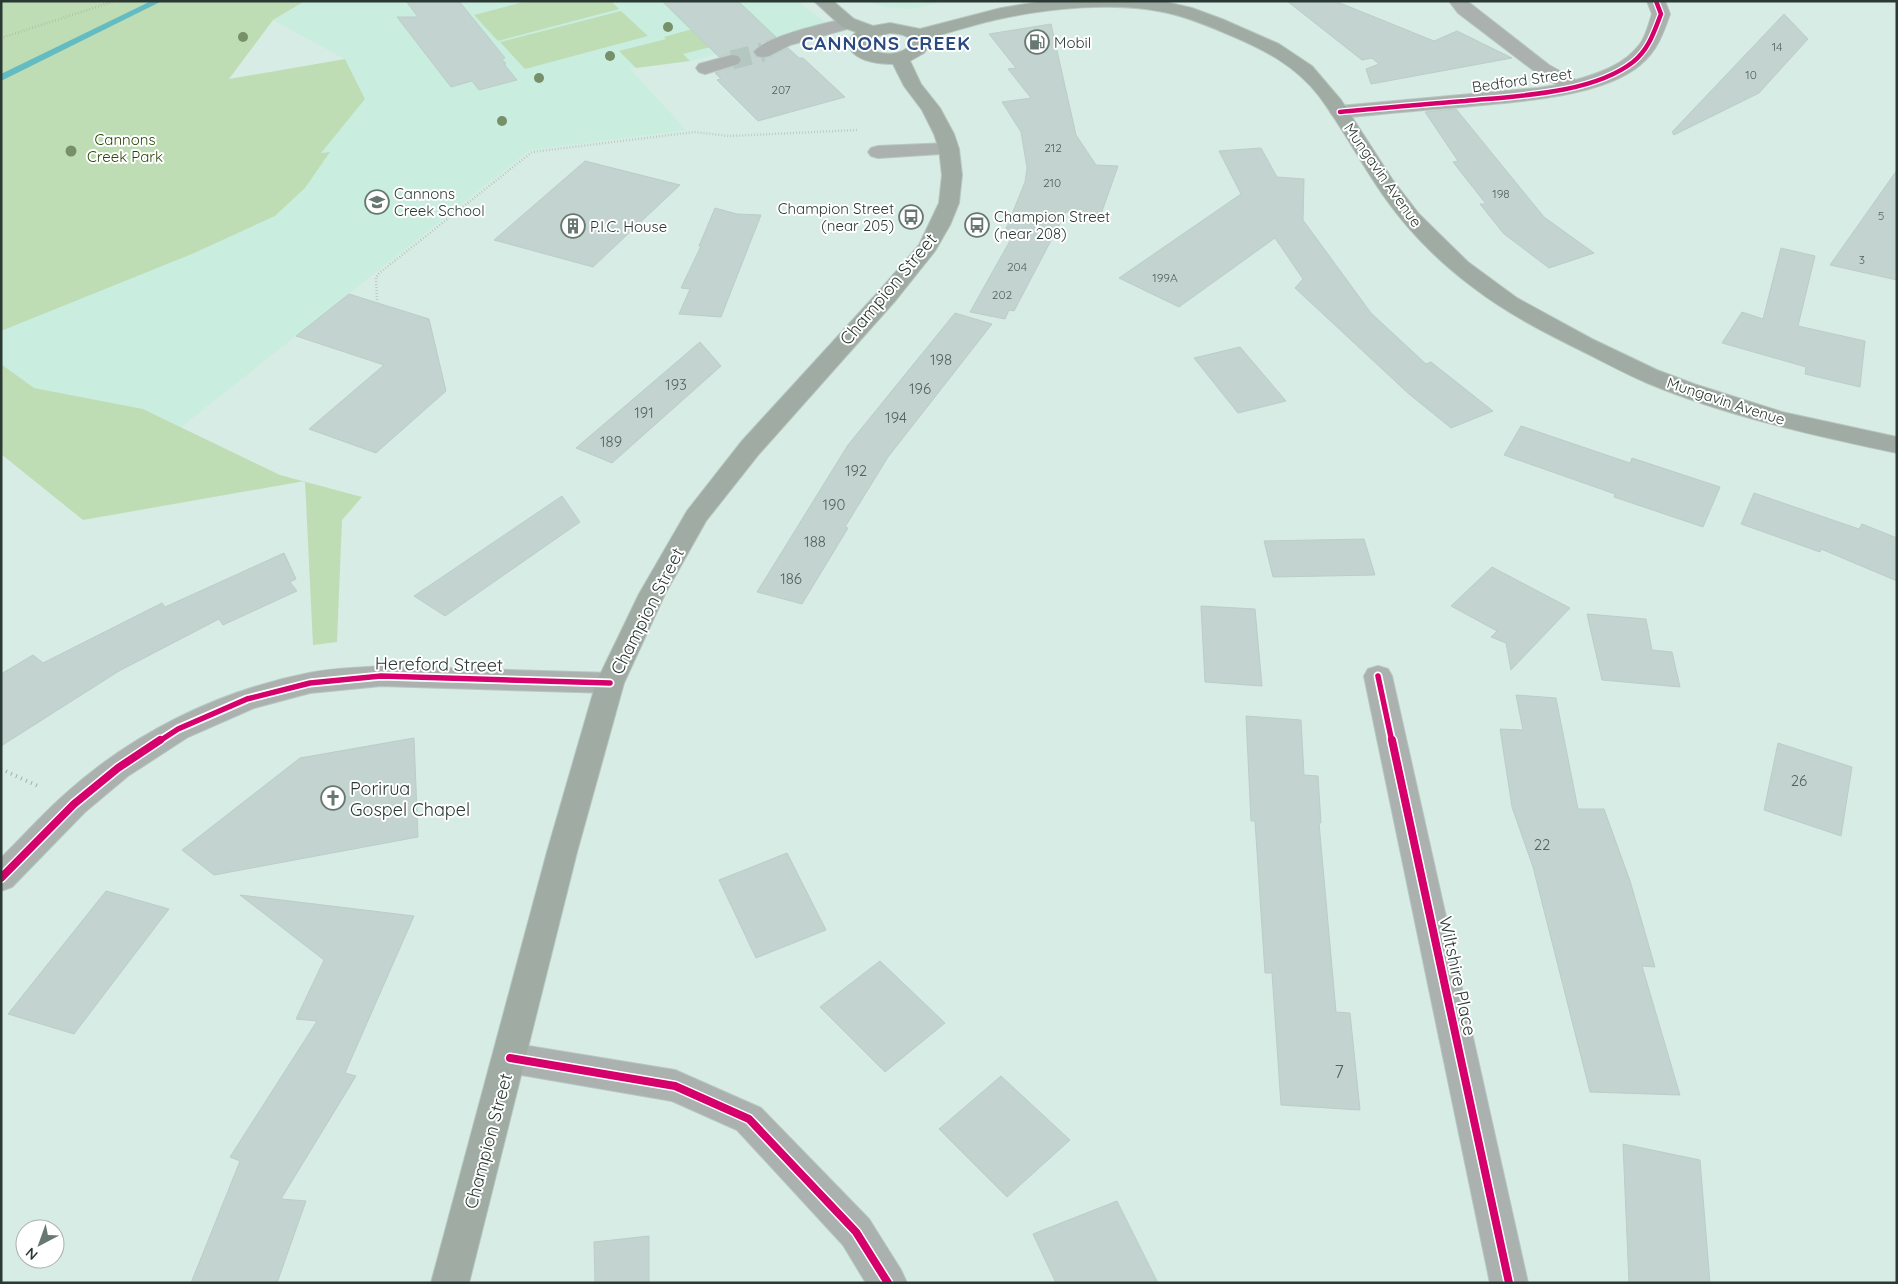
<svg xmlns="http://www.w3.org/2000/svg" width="1898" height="1284" font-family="Quicksand,sans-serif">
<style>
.built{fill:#c9eddf}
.green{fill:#bfddb5}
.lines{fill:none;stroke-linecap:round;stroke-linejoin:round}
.stream{fill:#64bcc3;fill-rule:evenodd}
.building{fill:#c3d4d0;stroke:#bccdc8}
.minor-tunnel{stroke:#b4c8c1;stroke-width:19;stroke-dasharray:19 10;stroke-linecap:butt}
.minor-casing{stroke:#b6c7c0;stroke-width:2}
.major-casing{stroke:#b6c7c0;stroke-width:2}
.path-far1{stroke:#a4ada8;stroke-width:2.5;stroke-dasharray:0.5 2.5;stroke-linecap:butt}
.path{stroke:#a4ada8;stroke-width:4;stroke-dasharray:1 4.5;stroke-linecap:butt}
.minor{fill:#abb1ae;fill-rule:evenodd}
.major{fill:#a0aba4;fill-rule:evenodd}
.cycleway-far2-casing{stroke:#fff;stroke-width:7}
.cycleway-far1-casing{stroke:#fff;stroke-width:9}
.cycleway-casing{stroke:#fff;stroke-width:11}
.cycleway-far2{stroke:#d6006c;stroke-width:4.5}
.cycleway-far1{stroke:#d6006c;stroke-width:5.5}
.cycleway{stroke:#d6006c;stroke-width:8}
.tree{fill:#769069}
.labels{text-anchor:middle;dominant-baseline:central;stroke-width:4;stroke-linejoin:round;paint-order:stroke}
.far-number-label{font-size:12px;fill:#53625d}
.far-poi-label{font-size:15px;fill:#2a3933;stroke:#fff;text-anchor:start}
.far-street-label{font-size:15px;fill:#2a3933;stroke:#fff}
.far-park-label{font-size:15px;fill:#274504;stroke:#fff}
.number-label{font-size:15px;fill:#53625d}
.street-label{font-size:18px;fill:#2a3933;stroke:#fff}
.poi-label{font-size:18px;fill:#2a3933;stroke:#fff;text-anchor:start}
.near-number-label{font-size:18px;fill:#53625d}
.far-district-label{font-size:19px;font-weight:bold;letter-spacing:1px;fill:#2a4a81;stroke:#fff}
</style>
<rect width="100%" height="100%" fill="#d7ece4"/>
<g class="built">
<polygon points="305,1 797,1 829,25 690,61 629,68 686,130 530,150 181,427 143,409 34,388 1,364 1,331 192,254 275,216 305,188 329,152 320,153 365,99 345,59 273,20"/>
<polygon points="864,1 948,1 911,9 887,7"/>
</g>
<g class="green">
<polygon points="1,1 305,1 273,20 229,79 345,59 365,99 321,153 330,152 305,188 275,216 192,254 1,331"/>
<polygon points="527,1 611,1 619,9 498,41 474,15"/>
<polygon points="621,11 648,36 525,69 500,42"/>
<polygon points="703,26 722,44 683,54 690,61 636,68 619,51 666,39 664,37"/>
<polygon points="1,364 34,388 143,409 280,475 362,497 342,520 337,642 313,645 305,481 83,520 1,454"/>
</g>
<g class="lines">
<polygon class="stream" points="151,1 162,1 1,81 1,74"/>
</g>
<g class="building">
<polygon points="406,1 459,1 505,58 502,59 506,64 504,64 517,80 479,90 472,81 451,87 397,17 418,17"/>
<polygon points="662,1 738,1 776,37 759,44 753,51 756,57 769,58 788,48 799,58 803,58 845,97 758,121 717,80 721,79 715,73 740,65 743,60 740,55 732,53 719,57"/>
<polygon points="1287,1 1335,1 1434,41 1457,31 1512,58 1371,84 1366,69 1379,64 1372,58 1362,60"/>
<polygon points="1784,14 1808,39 1759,93 1674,135 1672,132"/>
<polygon points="1051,24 1076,135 1096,165 1118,166 1100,217 1066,212 1014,311 1009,310 1005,319 970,312 1016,230 1006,229 1025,182 1027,168 1021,132 1002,102 1031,98 1008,69 1016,68 989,34"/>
<polygon points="1456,109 1544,217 1594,253 1549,268 1504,234 1480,204 1486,204 1453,162 1458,161 1425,112"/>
<polygon points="1261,148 1277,177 1304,179 1303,220 1371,313 1426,364 1431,362 1493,411 1451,428 1409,394 1295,288 1303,279 1275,238 1179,307 1119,278 1241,194 1219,151"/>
<polygon points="585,161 680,185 593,267 494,240"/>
<polygon points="1897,170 1897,280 1830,265"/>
<polygon points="715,208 737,214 761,215 721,317 679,314 690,289 681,288 701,246 699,246"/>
<polygon points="1781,248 1815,256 1798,326 1865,341 1860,387 1805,374 1806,367 1722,343 1742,312 1763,319"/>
<polygon points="349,294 429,319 446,391 376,453 309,429 384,365 296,336"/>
<polygon points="955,313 992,324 888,457 845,527 848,528 802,604 757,592 848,445"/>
<polygon points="700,342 721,366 612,463 576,448"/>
<polygon points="1240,347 1286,401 1238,413 1194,358"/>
<polygon points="1521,426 1630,463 1632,458 1720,487 1703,527 1614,497 1615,494 1504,455"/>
<polygon points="1754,493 1859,529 1862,524 1897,538 1897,581 1821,549 1820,552 1741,524"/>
<polygon points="562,496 580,522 445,616 414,596"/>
<polygon points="1364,539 1375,575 1273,577 1264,541"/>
<polygon points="284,553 296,579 290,582 297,591 223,625 219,619 119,671 1,746 1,674 33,655 43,663 162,603 165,607"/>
<polygon points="1492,567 1570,608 1511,670 1506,643 1491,637 1497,631 1451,606"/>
<polygon points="1201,606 1255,609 1262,686 1205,682"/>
<polygon points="1587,614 1646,619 1652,650 1672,652 1680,687 1602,680"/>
<polygon points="1516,695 1556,698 1578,809 1604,809 1630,881 1655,967 1642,966 1680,1095 1590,1092 1533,867 1512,807 1500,729 1523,730"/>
<polygon points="1246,716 1301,720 1304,775 1318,776 1321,823 1319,823 1336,1012 1350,1013 1360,1110 1281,1105 1272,973 1265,973 1255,821 1251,821"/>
<polygon points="414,738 418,837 214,875 182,850 300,758"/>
<polygon points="1778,743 1852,767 1841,836 1764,810"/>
<polygon points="787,853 826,930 756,958 719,880"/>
<polygon points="106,891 169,909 74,1034 8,1014"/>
<polygon points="240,895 414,916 345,1073 356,1076 281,1199 306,1201 277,1283 191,1283 240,1161 230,1157 317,1021 296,1019 324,960"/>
<polygon points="880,961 945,1023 885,1072 820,1007"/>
<polygon points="1001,1076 1070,1140 1007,1197 939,1129"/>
<polygon points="1623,1144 1700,1160 1710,1283 1629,1283"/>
<polygon points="1117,1201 1158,1283 1056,1283 1033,1234"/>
<polygon points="649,1236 649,1283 595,1283 594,1242"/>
</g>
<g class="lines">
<polyline class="minor-tunnel" points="732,60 763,52"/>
<g class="minor-casing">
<g id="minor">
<path d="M1449,1H1467L1549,65L1576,80C1600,73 1624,65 1640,44C1646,36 1649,23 1652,14L1647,1H1665L1670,14C1663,34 1657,51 1640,65C1601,98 1511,102 1461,107C1421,110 1380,114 1340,118L1333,116L1330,112L1333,108L1340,106L1538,88L1557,85L1537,73L1458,13Z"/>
<path d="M848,18L854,19L857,23L854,27L790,45L769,56L763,57L757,56L754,52C765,36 828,23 848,18Z"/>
<polygon points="732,55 738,56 741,60 738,64 705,74 699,72 696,68 699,64"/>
<polygon points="949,143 956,145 959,149 956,153 878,158 871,156 868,152 871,148 878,146"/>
<path d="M381,666L610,673L620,676L624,683L620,690L610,693L381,686L310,693L254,708L188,737L128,776L85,812L12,887L1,891V858C22,837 42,815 63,796C132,733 218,691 309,673C332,668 357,668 381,666Z"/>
<polygon points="1378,666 1388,669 1392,676 1528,1283 1490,1283 1364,676 1368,669"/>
<polygon points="510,1043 675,1070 761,1108 869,1219 901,1270 907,1283 866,1283 843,1245 737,1130 672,1101 510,1073 498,1069 493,1058 498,1047"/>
</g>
</g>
<g class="major-casing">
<path id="major" d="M814,1H833L854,19L873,26L890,23L920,29L1001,8L1045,1H1162L1192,8L1222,19L1279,44L1312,66L1341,100L1392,179L1419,214L1468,262L1517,298L1592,339L1657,370L1694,384L1782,412L1897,437V453C1812,435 1727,416 1647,383C1626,374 1606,363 1586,353C1547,334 1508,314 1474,288C1439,262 1408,231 1383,195C1361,163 1342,127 1319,96C1296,66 1265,50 1232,36C1211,27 1190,18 1168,13C1117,1 1050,8 999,19C975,24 952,32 929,38L931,43L924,53L910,61L921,84L940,108L954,134L959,149L962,175L959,203L950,225L935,251L896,300L759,454L706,521L665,594L624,683L577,852L469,1283H431L547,852L596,683L639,594L687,511L741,442L880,290L919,245L939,203L942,175L939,149L934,134L922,110L904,86L893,64C878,64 849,61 848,41L856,32L842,27ZM890,33C899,34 908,34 913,43C901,57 879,57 866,45V41L878,36Z"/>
</g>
<g class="path-far1">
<polyline points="1,38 115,1"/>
<polyline points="377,300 376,278 378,274 532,152 694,132 730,136 857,130"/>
</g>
<polyline class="path" points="1,769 40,787"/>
<use href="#minor" class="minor"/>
<use href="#major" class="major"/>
<g class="cycleway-far2-casing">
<path id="cycleway-far2" d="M1340,112C1382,108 1423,104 1465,101C1515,96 1592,94 1633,62C1649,49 1654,32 1661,14L1656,1"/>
</g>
<g class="cycleway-far1-casing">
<g id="cycleway-far1">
<polyline points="1378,676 1392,742"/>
<polyline points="158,742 178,729 247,699 310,683 381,676 610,683"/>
</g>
</g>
<g class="cycleway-casing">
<g id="cycleway">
<polyline points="1392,740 1509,1283"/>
<polyline points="1,878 74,804 118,768 160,740"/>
<polyline points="510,1058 675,1086 749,1119 856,1232 888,1283"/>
</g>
</g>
<use href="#cycleway-far2" class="cycleway-far2"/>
<use href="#cycleway-far1" class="cycleway-far1"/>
<use href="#cycleway" class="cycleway"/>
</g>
<g class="tree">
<circle cx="668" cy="27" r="5"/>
<circle cx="243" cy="37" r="5"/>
<circle cx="610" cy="56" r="5"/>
<circle cx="539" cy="78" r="5"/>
<circle cx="502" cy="121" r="5"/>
<circle cx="71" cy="151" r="5.5"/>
</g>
<defs>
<g id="fuel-ring" transform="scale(1.25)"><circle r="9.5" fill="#fff" stroke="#677871" stroke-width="1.5"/><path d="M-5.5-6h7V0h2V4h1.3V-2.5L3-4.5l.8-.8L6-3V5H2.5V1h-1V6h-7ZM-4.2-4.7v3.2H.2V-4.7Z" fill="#677871"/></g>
<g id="school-ring" transform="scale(1.25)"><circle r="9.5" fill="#fff" stroke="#677871" stroke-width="1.5"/><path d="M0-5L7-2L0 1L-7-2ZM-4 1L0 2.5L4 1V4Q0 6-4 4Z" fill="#677871"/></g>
<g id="bus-ring" transform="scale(1.25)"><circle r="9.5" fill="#fff" stroke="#677871" stroke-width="1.5"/><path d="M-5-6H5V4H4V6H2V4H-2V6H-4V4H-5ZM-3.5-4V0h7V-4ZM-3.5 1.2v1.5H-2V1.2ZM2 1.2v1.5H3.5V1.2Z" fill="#677871"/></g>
<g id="building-ring" transform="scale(1.25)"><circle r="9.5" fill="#fff" stroke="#677871" stroke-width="1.5"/><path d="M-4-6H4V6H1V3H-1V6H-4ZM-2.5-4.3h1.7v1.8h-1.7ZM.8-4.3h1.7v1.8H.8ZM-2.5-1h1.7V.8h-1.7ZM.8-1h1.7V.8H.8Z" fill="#677871"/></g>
<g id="church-ring" transform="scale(1.25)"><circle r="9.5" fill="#fff" stroke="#677871" stroke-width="1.5"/><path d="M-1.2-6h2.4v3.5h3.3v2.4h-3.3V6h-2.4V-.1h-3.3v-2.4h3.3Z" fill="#677871"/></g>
</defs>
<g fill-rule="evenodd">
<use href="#fuel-ring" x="1037" y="42"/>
<use href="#school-ring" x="377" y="202"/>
<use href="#bus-ring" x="911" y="217"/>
<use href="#bus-ring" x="977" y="225"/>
<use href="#building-ring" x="573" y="226"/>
<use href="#church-ring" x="333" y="798"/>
</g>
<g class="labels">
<g class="far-number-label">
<text x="1777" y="46">14</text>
<text x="1751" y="74">10</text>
<text x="781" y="89">207</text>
<text x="1053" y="147">212</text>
<text x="1052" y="182">210</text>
<text x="1501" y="193">198</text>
<text x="1881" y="215">5</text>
<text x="1862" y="259">3</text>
<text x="1017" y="266">204</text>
<text x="1165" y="277">199A</text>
<text x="1002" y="294">202</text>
</g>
<g class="far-poi-label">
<text x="1054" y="42">Mobil</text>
<text x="394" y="193">Cannons<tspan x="394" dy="17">Creek School</tspan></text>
<text x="894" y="208" text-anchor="end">Champion Street<tspan x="894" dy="17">(near 205)</tspan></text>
<text x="994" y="216">Champion Street<tspan x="994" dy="17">(near 208)</tspan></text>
<text x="590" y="226">P.I.C. House</text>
</g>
<g class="far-street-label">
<text transform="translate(1522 80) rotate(-8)">Bedford Street</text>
<text transform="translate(1383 175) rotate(55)">Mungavin Avenue</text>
<text transform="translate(1726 401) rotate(18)">Mungavin Avenue</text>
</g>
<g class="far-park-label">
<text x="125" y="139">Cannons<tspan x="125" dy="17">Creek Park</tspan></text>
</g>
<g class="number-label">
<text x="941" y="359">198</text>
<text x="676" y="384">193</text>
<text x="920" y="388">196</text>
<text x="644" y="412">191</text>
<text x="896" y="417">194</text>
<text x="611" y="441">189</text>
<text x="856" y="470">192</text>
<text x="834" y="504">190</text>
<text x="815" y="541">188</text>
<text x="791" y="578">186</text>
<text x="1799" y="780">26</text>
<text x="1542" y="844">22</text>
</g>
<g class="street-label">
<text transform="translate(888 289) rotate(-50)">Champion Street</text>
<text transform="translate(647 611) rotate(-63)">Champion Street</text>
<text transform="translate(439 664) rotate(1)">Hereford Street</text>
<text transform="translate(1458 976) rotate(78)">Wiltshire Place</text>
<text transform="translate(488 1141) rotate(-75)">Champion Street</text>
</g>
<g class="poi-label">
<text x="350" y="788">Porirua<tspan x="350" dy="21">Gospel Chapel</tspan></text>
</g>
<g class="near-number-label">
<text x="1339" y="1071">7</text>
</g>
<g class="far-district-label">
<text x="886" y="43">CANNONS CREEK</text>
</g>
</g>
<rect width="1898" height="1284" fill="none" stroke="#2a3933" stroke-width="5"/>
<g transform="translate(40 1244) rotate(221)"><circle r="24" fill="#ffffff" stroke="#aab0ad"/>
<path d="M0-4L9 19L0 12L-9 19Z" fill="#677871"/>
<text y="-8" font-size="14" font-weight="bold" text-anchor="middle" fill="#2a3933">N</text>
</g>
</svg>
